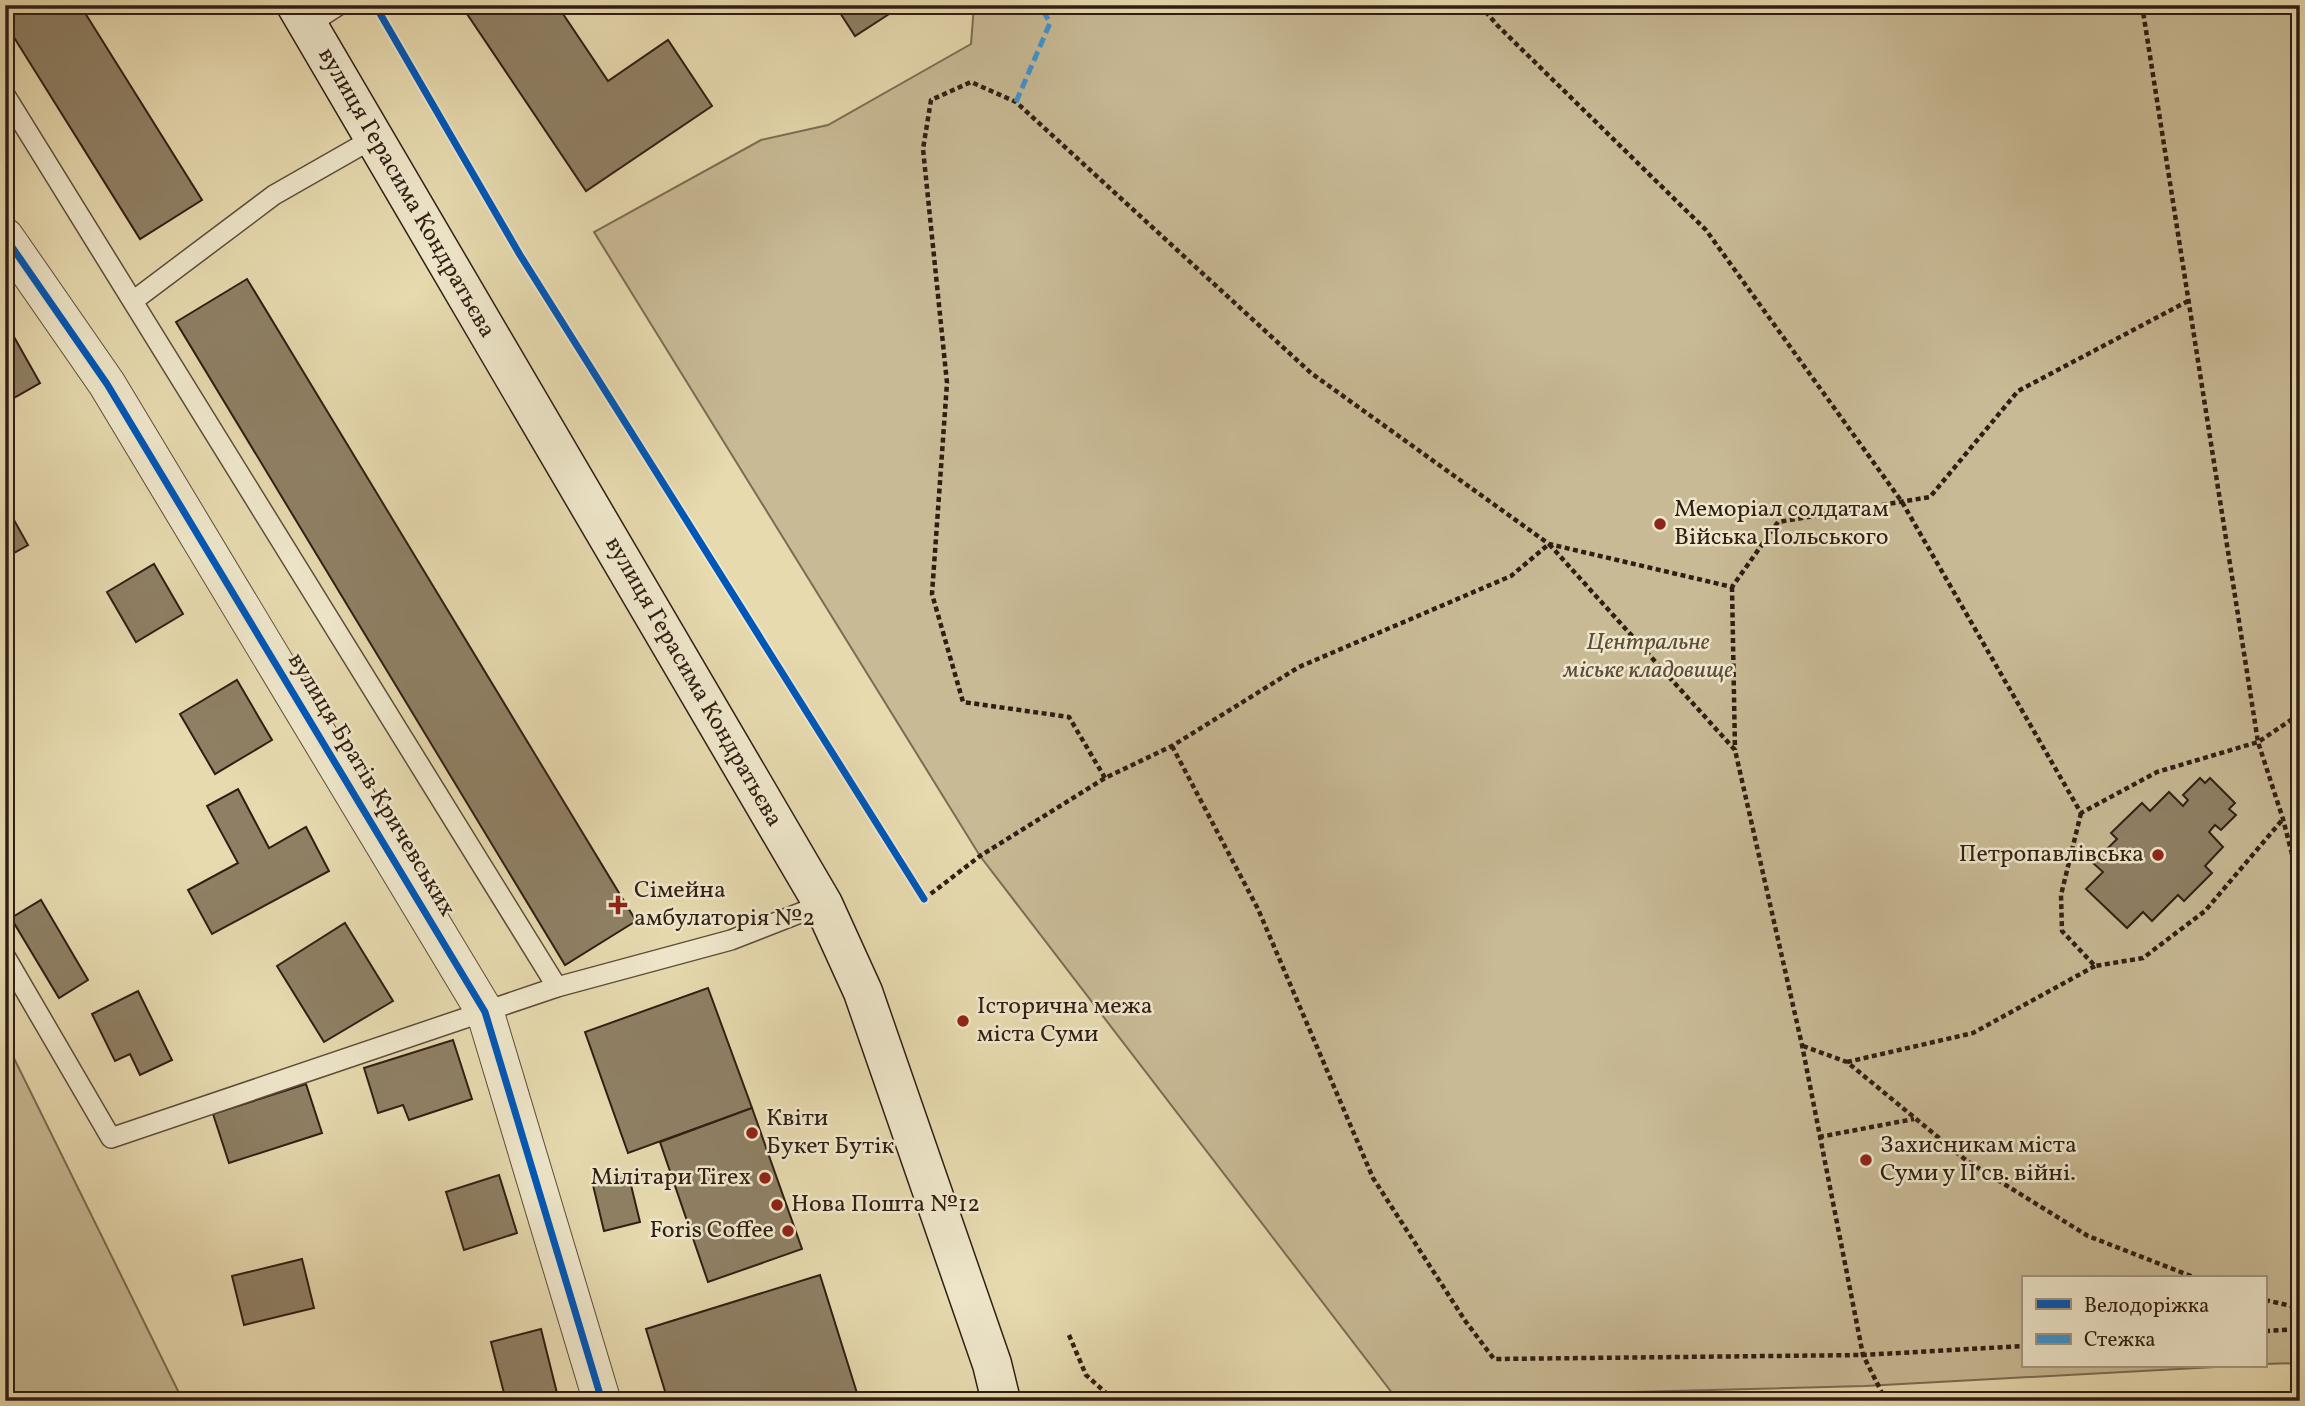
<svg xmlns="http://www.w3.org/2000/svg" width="2305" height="1406" font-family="Vollkorn,serif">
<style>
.green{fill:#c8ba95;stroke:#7c6c54;stroke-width:2}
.building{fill:#8f8065;stroke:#301e14;stroke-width:2}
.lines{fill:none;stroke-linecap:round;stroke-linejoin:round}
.service-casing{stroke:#5e4d3b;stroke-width:22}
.minor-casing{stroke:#5e4d3b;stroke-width:39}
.secondary-casing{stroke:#301e14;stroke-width:41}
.path{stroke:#301e14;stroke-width:4.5;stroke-dasharray:5 3.5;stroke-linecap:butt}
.service{stroke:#efe7cb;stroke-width:19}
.minor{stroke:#efe7cb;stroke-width:37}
.secondary{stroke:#efe7cb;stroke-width:38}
.quiet{stroke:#3d94d3;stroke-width:5;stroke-dasharray:10 5;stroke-linecap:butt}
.cycleway-casing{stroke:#efe7cb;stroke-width:11}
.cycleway{stroke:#0057b8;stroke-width:7}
.poi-dot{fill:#8f2418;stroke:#efe7cb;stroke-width:2.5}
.labels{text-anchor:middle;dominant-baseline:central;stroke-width:5;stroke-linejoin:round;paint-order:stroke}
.street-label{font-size:24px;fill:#301e14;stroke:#efe7cb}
.poi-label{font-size:24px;fill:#301e14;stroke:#efe7cb;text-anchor:start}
.park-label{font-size:24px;font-style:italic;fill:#5e4d3b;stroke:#efe7cb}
</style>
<rect width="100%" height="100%" fill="#e7daaf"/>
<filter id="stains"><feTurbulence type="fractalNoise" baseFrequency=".00286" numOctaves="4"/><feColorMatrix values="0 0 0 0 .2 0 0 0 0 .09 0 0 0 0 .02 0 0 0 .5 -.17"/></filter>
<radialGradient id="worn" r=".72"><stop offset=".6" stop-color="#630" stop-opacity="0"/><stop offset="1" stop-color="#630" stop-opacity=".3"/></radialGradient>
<g class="green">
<polygon points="974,5 2300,5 2300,1363 2265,1364 2265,1278 2023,1278 2023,1366 2234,1366 1865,1386 1396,1398 980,856 594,232 761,140 828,125 971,44"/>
<polygon points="5,1040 183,1401 5,1401"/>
</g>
<g class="building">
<polygon points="5,5 80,5 202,200 140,239 5,23"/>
<polygon points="461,5 557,5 608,81 668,40 712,106 586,191"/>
<polygon points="835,5 903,5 855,36"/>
<polygon points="247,279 636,921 565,965 176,322"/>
<polygon points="9,328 40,383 5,403 5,330"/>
<polygon points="5,504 28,545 5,558"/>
<polygon points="154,564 183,614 136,642 107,592"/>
<polygon points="237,680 272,740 215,774 180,714"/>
<polygon points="2200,778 2205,783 2210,778 2235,803 2229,809 2236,815 2221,830 2215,825 2209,832 2223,847 2205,866 2212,873 2184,901 2178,895 2152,921 2143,912 2127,928 2086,889 2103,872 2093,863 2117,839 2111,833 2142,803 2150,811 2169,792 2183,806 2188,800 2183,795"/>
<polygon points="238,789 269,848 306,827 329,871 212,934 188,890 238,863 207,806"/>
<polygon points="41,900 88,980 59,998 11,918"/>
<polygon points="345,923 393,1001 324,1042 277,966"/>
<polygon points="708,988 752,1108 628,1153 585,1032"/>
<polygon points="138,991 172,1060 140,1075 130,1054 115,1061 92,1014"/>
<polygon points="453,1040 472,1099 409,1120 403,1105 378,1113 364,1068"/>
<polygon points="306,1084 322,1133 229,1163 213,1114"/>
<polygon points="752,1108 802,1249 708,1282 660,1142"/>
<polygon points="499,1175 517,1233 464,1250 446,1192"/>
<polygon points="629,1177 640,1222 604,1231 593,1185"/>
<polygon points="302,1259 314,1308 244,1325 232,1276"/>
<polygon points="820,1275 857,1393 834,1401 668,1401 646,1329"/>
<polygon points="541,1329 559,1401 506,1401 491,1342"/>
</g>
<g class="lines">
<g class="service-casing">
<g id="service">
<polyline points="308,25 339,5"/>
<polyline points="5,95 557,987"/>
<polyline points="133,301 274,195 374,138"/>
<polyline points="5,956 111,1138 557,987 731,940 823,904"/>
</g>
</g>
<g class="minor-casing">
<polyline id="minor" points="5,237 107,384 485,1012 602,1401"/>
</g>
<g class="secondary-casing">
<polyline id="secondary" points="296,5 823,904 863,992 992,1364 1001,1401"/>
</g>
<g class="path">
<polyline points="1480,5 1498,26 1706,230 1902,502 2081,813 2157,772 2258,742 2300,714"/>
<polyline points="2142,5 2258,742 2283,819 2300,885"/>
<polyline points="1732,587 1735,750"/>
<polyline points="1172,746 1258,909 1373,1178 1466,1322 1494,1359 1863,1355 2023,1346"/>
<polyline points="1105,778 1069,717 963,702 932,594 947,383 923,149 931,100 971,82 1016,102 1311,373 1549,544 1732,587 1778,522 1930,497 2018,391 2188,301"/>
<polyline points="2081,813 2061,895 2062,931 2095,966 2143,958 2205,911 2283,819"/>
<polyline points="924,899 980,856 1105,778 1172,746 1299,667 1511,576 1549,544 1735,750 1802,1045 1863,1355 1886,1401"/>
<polyline points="1803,1046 1847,1062 1967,1161 2088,1236 2196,1278"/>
<polyline points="1847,1062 1973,1033 2095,966"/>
<polyline points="1819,1137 1914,1119"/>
<polyline points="2265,1300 2300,1308"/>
<polyline points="2265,1331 2300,1329"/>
<polyline points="1069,1335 1086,1375 1115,1401"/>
</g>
<use href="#service" class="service"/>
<use href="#minor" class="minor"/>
<use href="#secondary" class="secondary"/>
<polyline class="quiet" points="1016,102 1050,23 1040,5"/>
<g class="cycleway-casing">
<g id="cycleway">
<polyline points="375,5 520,255 924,899"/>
<polyline points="5,237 107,384 485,1012 602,1401"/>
</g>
</g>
<use href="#cycleway" class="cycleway"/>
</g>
<g class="poi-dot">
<circle cx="1660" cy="524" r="7"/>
<circle cx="2158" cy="855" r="7"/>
<path d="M614.5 894.5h7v7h7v7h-7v7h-7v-7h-7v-7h7z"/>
<circle cx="963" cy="1021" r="7"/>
<circle cx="752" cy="1133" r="7"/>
<circle cx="1866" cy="1160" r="7"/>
<circle cx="765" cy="1178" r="7"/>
<circle cx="777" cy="1205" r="7"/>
<circle cx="788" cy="1231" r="7"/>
</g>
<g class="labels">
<g class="street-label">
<text transform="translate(406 193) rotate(60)">вулиця Герасима Кондратьєва</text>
<text transform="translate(693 682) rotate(60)">вулиця Герасима Кондратьєва</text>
<text transform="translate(371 785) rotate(59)">вулиця Братів Кричевських</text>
</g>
<g class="poi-label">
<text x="1674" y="510">Меморіал солдатам<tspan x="1674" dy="28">Війська Польського</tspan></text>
<text x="2144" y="855" text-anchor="end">Петропавлівська</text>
<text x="634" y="891">Сімейна<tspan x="634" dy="28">амбулаторія №2</tspan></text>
<text x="977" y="1007">Історична межа<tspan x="977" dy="28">міста Суми</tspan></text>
<text x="766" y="1119">Квіти<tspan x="766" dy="28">Букет Бутік</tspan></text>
<text x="1880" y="1146">Захисникам міста<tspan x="1880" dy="28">Суми у ІІ св. війні.</tspan></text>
<text x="751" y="1178" text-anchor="end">Мілітари Tirex</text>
<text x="791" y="1205">Нова Пошта №12</text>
<text x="774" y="1231" text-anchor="end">Foris Coffee</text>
</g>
<g class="park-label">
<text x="1648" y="643">Центральне<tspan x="1648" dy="28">міське кладовище</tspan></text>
</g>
</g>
<rect width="2305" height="1406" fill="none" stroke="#e7daaf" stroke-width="28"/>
<rect x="7" y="7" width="2291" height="1392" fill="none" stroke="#301e14" stroke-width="3.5"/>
<rect x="14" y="14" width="2277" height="1378" fill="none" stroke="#301e14" stroke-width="2"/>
<rect x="2022" y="1276" width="245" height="91" fill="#efe7cb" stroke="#a39782" stroke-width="2"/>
<rect x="2036" y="1299" width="35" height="10" fill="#0057b8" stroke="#a39782" stroke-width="2"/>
<text x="2084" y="1312" font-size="21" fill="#301e14">Велодоріжка</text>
<rect x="2036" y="1334" width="35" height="10" fill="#3d94d3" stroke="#a39782" stroke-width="2"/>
<text x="2084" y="1346" font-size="21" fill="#301e14">Стежка</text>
<rect width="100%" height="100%" filter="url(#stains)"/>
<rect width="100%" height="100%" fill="url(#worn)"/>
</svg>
